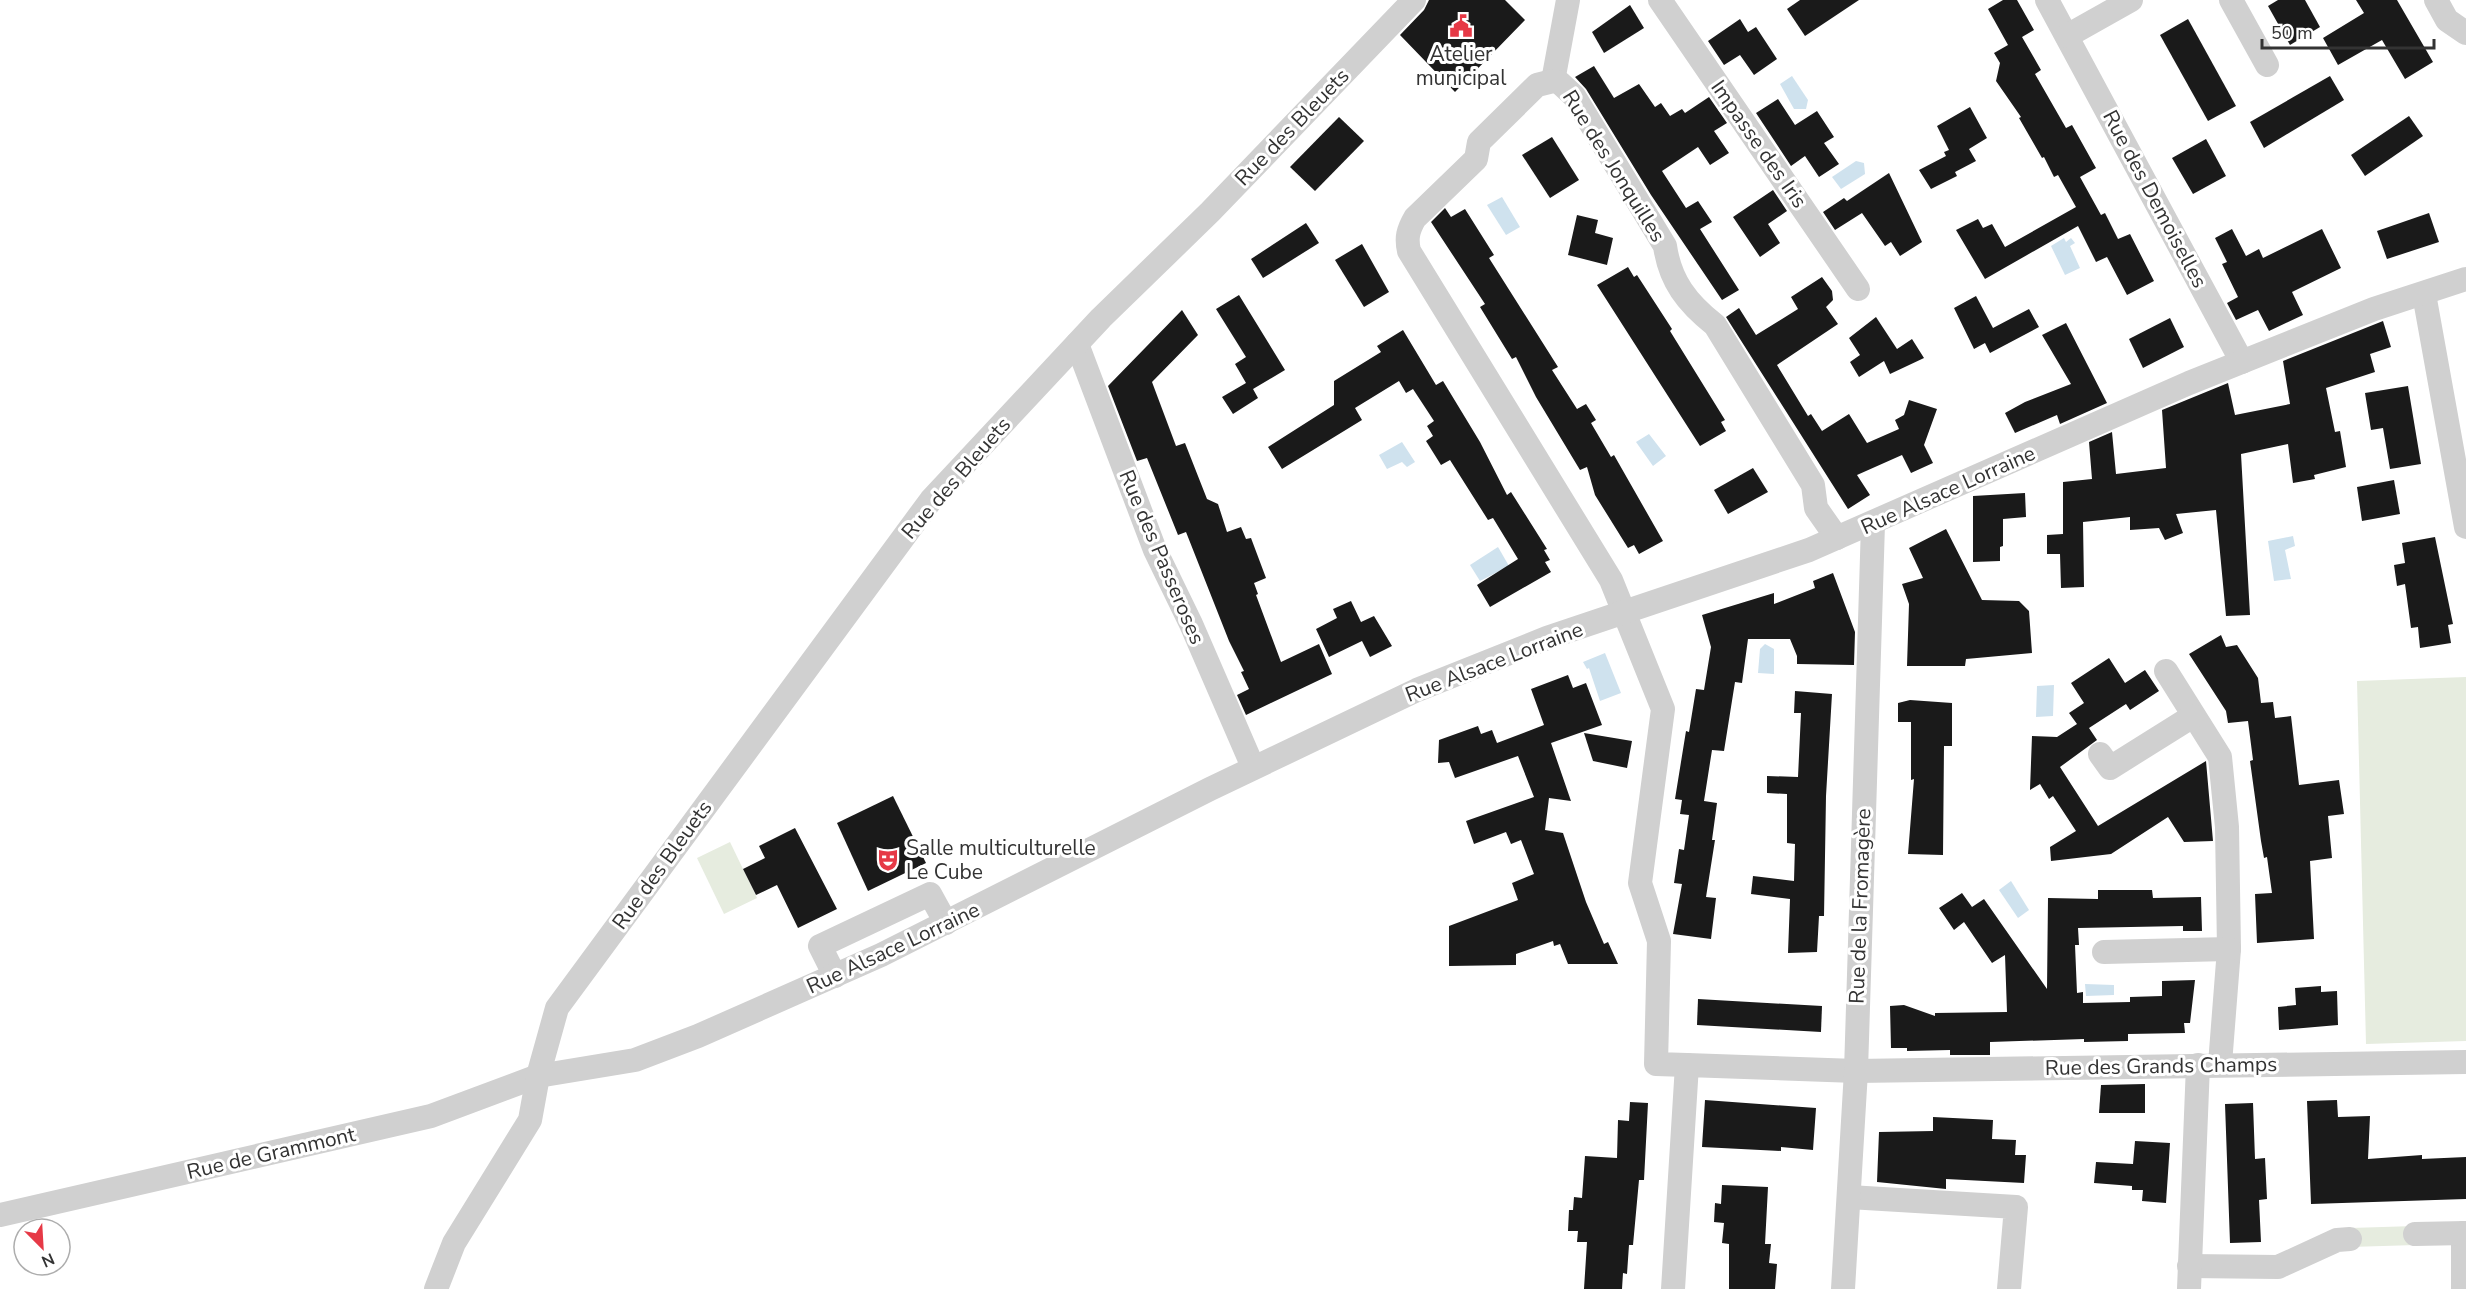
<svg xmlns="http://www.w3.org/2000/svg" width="2466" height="1289" font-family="'Nunito Sans',sans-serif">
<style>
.green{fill:#e6ecdf}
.water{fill:#cfe2ee}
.building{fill:#1a1a1a}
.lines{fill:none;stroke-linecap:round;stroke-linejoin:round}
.minor{stroke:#d0d0d0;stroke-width:24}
.labels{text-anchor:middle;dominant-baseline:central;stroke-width:6;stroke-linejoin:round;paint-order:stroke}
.poi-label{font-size:21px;fill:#333;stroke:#fff}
.street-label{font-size:21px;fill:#333;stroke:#fff}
</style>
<rect width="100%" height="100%" fill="#fff"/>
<g class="green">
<polygon points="2466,677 2466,1041 2366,1044 2357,681"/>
<polygon points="730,842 757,898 724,914 697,858"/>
<polygon points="2415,1226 2416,1245 2350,1247 2350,1228"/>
</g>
<g class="water">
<polygon points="1792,76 1808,100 1806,109 1794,109 1780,84"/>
<polygon points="1856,161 1864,163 1865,174 1841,189 1832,177"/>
<polygon points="1502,197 1520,227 1506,235 1487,205"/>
<polygon points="2064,238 2066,242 2071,238 2075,243 2070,246 2080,268 2065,275 2051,246"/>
<polygon points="1649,434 1666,456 1653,466 1636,442"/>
<polygon points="1402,442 1415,462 1407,467 1402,462 1387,469 1379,455"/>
<polygon points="2293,536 2295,546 2285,550 2291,579 2274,581 2268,541"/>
<polygon points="1498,547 1509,566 1480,581 1470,565"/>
<polygon points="1765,644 1774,649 1774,674 1758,673 1760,649"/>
<polygon points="1605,653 1621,693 1600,701 1589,668 1587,669 1583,662"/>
<polygon points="2054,685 2053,716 2036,717 2037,686"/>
<polygon points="2011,881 2029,910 2018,918 1999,890"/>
<polygon points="2085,984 2114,985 2114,995 2086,996"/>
</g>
<g class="building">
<polygon points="1429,0 1505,0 1525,20 1455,92 1400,35 1424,10"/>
<polygon points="1800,0 1859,0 1805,36 1787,9"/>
<polygon points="2003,0 2017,0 2034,30 2022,37 2041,70 2035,74 2066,128 2072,125 2096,168 2080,177 2101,215 2105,213 2118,239 2130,234 2154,281 2127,295 2107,257 2096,262 2078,226 1985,279 1956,230 1978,219 1983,228 1992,224 2005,247 2076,207 2058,175 2054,177 2044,157 2042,158 2019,118 2021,117 1996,81 2000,63 1994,53 2008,45 1988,9"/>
<polygon points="2278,0 2305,0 2320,27 2290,45 2268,6"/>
<polygon points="2356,0 2397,0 2433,62 2405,79 2382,40 2338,65 2323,38 2364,13"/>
<polygon points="1630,5 1644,28 1604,53 1592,32"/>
<polygon points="1740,19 1748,32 1756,27 1777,59 1754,75 1740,55 1724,65 1708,41"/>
<polygon points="2188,19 2236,106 2208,121 2160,35"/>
<polygon points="1594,66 1614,98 1639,84 1655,107 1661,103 1670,116 1682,109 1685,113 1709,97 1727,123 1714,131 1729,153 1710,165 1698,147 1662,171 1686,208 1698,201 1712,222 1700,229 1739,290 1722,300 1651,195 1586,89 1575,77"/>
<polygon points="2330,76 2344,100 2264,148 2250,122"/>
<polygon points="1778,99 1795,125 1817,111 1834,137 1824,143 1839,164 1819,177 1805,156 1791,166 1756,113"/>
<polygon points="1970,107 1987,138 1969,149 1976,161 1955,172 1957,176 1931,189 1919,170 1946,156 1944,152 1949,150 1937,126"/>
<polygon points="2409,116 2423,136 2365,176 2351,155"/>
<polygon points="1339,117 1364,141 1315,191 1290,167"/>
<polygon points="1552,137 1579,180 1550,198 1522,155"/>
<polygon points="2206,139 2226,176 2193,194 2172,158"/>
<polygon points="1889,173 1922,242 1900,256 1891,242 1885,246 1862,213 1835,230 1823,212 1844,198 1847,201"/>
<polygon points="1773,190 1787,211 1768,224 1780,243 1760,257 1733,217"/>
<polygon points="1445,208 1451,217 1465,209 1494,255 1489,258 1558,367 1552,370 1577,409 1586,404 1596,420 1591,423 1611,457 1614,455 1663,541 1639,554 1634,545 1628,548 1595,495 1587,467 1580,470 1536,397 1516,357 1512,359 1480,307 1485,304 1431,222"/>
<polygon points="2429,213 2439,242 2387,259 2377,231"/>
<polygon points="1577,215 1598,220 1595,233 1613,238 1607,265 1568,255"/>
<polygon points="1306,223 1319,243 1263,278 1251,259"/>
<polygon points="2232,229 2246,256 2259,249 2263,258 2322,229 2341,268 2292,292 2303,315 2269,331 2258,310 2236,320 2227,303 2238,297 2222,264 2227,262 2215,238"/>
<polygon points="1362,244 1389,292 1364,307 1335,260"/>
<polygon points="1628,267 1634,277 1637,275 1672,329 1670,331 1725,420 1721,422 1726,431 1700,446 1597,285"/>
<polygon points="1822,277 1832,291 1833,300 1826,307 1838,324 1777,365 1808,416 1811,414 1822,431 1849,414 1867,443 1899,429 1895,420 1904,415 1909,400 1937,409 1924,445 1933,463 1911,473 1902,455 1857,475 1870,495 1848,509 1726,317 1739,308 1756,335 1798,309 1791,297"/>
<polygon points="1239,295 1285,370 1253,389 1258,398 1233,414 1222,397 1246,383 1235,364 1246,357 1216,309"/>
<polygon points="1976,296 1993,328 2029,309 2039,327 1990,353 1985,343 1974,349 1954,308"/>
<polygon points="1182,310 1198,335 1152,382 1176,446 1185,443 1207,499 1218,504 1227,532 1241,527 1246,539 1251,538 1266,578 1254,583 1258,594 1256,595 1281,662 1319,644 1332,674 1246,715 1237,695 1249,689 1241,672 1244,671 1229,641 1186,532 1178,535 1147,458 1137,461 1108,386"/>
<polygon points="1876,317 1897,349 1912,339 1924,358 1890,374 1884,361 1859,377 1850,362 1860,355 1849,338"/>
<polygon points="2170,318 2184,347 2143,368 2129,339"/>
<polygon points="2383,321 2391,347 2370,354 2375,372 2326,388 2335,432 2340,431 2346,467 2314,475 2315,479 2293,483 2288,444 2241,454 2250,615 2226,616 2216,510 2176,514 2183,533 2165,540 2159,528 2130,530 2130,517 2083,522 2084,587 2061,588 2060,554 2047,554 2047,535 2063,534 2063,482 2092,479 2089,442 2112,432 2116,474 2166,468 2162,410 2228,383 2235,415 2290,404 2283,361"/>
<polygon points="2066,323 2107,403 2060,424 2057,415 2015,433 2005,413 2025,402 2071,384 2042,335"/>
<polygon points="1403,330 1436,385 1443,381 1480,442 1507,495 1511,492 1547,549 1544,550 1550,560 1545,562 1551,572 1490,607 1477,585 1518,559 1493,518 1488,520 1450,460 1441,465 1426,441 1433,436 1427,426 1434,421 1413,389 1406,393 1399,381 1355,408 1362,420 1282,469 1268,447 1334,405 1334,381 1381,352 1377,346"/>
<polygon points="2408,386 2421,464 2390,469 2383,428 2371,430 2365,393"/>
<polygon points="1753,468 1768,492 1728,514 1714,490"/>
<polygon points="2394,480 2400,514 2362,521 2357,487"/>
<polygon points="2025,493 2026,517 2003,519 2003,546 2000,547 2000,561 1973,562 1973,496"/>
<polygon points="1946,529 1982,600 2019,601 2029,611 2032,653 1966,659 1965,666 1907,666 1909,604 1902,584 1923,578 1909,548"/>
<polygon points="2435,537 2453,624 2448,625 2451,643 2420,648 2418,627 2411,628 2405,584 2397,586 2394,565 2405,563 2402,543"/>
<polygon points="1833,573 1855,632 1854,665 1797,664 1797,656 1790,639 1748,639 1742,683 1735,682 1724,751 1712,750 1704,801 1717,803 1712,840 1715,840 1706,897 1716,898 1711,939 1673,934 1682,884 1674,883 1679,849 1684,850 1689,815 1680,814 1682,800 1675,799 1686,731 1689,732 1696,689 1704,690 1711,647 1702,615 1774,593 1774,604 1815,588 1813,581"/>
<polygon points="1351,601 1361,622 1374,616 1392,646 1370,657 1362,641 1329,657 1316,629 1337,618 1333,609"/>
<polygon points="2221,635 2226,647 2237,645 2258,678 2261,703 2273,702 2275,718 2291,716 2299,785 2339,780 2344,814 2328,816 2332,858 2310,861 2314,939 2257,943 2255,894 2272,893 2267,857 2264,858 2261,841 2250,761 2253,760 2248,721 2228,723 2226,711 2189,654"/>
<polygon points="2109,658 2125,683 2145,670 2159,691 2130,710 2126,704 2089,728 2097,740 2060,767 2098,826 2206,761 2213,841 2184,842 2168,817 2111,854 2051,861 2050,847 2076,831 2053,796 2049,799 2040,784 2030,790 2032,736 2057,737 2077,724 2069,713 2084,703 2071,683"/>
<polygon points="1568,675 1573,688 1586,683 1602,725 1551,743 1571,801 1549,798 1545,830 1563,833 1586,902 1604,944 1608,942 1618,964 1568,964 1560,944 1554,946 1553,941 1516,954 1516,965 1449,966 1449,926 1518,900 1512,883 1534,874 1521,840 1511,844 1506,832 1474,844 1466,821 1534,797 1518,756 1455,778 1449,762 1438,763 1439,740 1478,726 1481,734 1492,730 1497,743 1544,725 1531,689"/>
<polygon points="1795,691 1832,694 1826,796 1824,916 1819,916 1817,952 1788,953 1790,899 1751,894 1753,876 1794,881 1795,844 1787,843 1787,794 1767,793 1767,776 1798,777 1801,713 1794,713"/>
<polygon points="1910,700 1952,703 1952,746 1944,746 1943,855 1908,854 1914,779 1911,780 1911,722 1898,722 1898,703"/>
<polygon points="1584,733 1632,741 1627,768 1593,761"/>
<polygon points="893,796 926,863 868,891 837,823"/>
<polygon points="795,828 837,909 798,928 777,885 756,895 743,869 765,858 759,846"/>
<polygon points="2098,890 2152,890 2153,898 2201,897 2202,931 2183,931 2183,926 2078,928 2079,945 2075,945 2077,993 2083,992 2083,1003 2130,1002 2130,997 2162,996 2162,981 2195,980 2190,1023 2184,1023 2185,1033 2128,1034 2128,1041 2084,1042 2084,1039 1990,1042 1990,1055 1950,1055 1950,1050 1907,1051 1907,1048 1891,1048 1890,1006 1904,1005 1935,1016 1935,1013 2007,1012 2005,955 1992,963 1964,922 1954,930 1939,908 1962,893 1972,907 1984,899 2047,989 2048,898 2098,899"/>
<polygon points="2321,986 2321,992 2337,991 2338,1025 2279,1030 2278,1007 2296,1005 2295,988"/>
<polygon points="1698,999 1822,1006 1821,1032 1697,1025"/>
<polygon points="2145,1084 2145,1113 2099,1113 2101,1085"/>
<polygon points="1705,1100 1816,1108 1813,1150 1781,1147 1781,1151 1702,1147"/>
<polygon points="2337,1100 2338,1117 2370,1116 2368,1159 2422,1155 2422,1159 2466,1157 2466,1199 2311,1204 2307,1101"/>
<polygon points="1630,1102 1648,1103 1644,1180 1639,1180 1633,1245 1629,1245 1627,1274 1623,1273 1622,1289 1584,1289 1587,1242 1577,1242 1578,1231 1568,1231 1569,1210 1573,1210 1574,1197 1582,1198 1585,1156 1617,1158 1618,1120 1629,1121"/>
<polygon points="2253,1103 2255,1159 2265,1158 2267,1199 2259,1200 2261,1242 2230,1243 2225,1104"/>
<polygon points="1933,1117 1993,1120 1992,1139 2016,1140 2015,1155 2026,1155 2024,1183 1946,1179 1946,1189 1877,1182 1879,1132 1933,1131"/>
<polygon points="2135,1141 2170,1143 2166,1203 2142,1201 2143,1190 2132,1190 2132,1186 2094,1183 2096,1162 2133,1164"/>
<polygon points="1722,1185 1768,1187 1765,1244 1771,1244 1769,1263 1777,1264 1775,1289 1729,1289 1729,1244 1722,1243 1724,1223 1714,1222 1715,1203 1721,1204"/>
</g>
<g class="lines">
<g class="minor">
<polyline points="1660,0 1858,289"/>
<polyline points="2047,0 2242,362"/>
<polyline points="2231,0 2267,65"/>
<polyline points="2436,0 2447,20 2466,33"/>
<polyline points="2067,36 2131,0"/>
<polyline points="1553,81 1568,0"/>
<polyline points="2424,294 2466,527"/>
<polyline points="1077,344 1155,550 1191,624 1253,767"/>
<polyline points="2166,671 2220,757 2227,827 2229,949 2220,1064"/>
<polyline points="2100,754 2110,768 2193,716"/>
<polyline points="2104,952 2229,949"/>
<polyline points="835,976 820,946 930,894 946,923"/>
<path d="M1687,1065L1656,1064L1659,941L1640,883L1663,709L1611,580L1409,251C1406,238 1408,230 1415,218L1476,159L1479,142L1537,85L1553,81L1560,83L1574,96L1665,246C1670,281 1687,303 1715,325L1813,485L1816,508L1837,538"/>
<polyline points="1849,1197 2016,1207 2009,1289"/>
<polyline points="0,1215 431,1116 538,1076 635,1060 698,1036 881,955 1210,789 1417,690 1547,638 1809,550 2189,383 2374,309 2466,279"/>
<polyline points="2463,1233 2463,1289"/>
<polyline points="2415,1234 2466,1233"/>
<polyline points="2189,1266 2278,1267 2337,1240 2350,1239"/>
<polyline points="436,1289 454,1243 530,1120 538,1076 557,1008 931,500 1101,318 1210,212 1414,0"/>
<polyline points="1673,1289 1687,1065 1856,1071 2466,1062"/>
<polyline points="1843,1289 1856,1071 1873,524"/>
<polyline points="2189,1289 2198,1065"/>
</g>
</g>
<defs>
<g id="civic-bare" transform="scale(1.8)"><path d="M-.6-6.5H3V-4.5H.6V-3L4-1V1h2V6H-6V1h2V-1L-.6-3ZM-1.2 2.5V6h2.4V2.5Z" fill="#e63946" stroke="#fff" stroke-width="2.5" paint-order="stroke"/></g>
<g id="theatre-bare" transform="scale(1.8)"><path d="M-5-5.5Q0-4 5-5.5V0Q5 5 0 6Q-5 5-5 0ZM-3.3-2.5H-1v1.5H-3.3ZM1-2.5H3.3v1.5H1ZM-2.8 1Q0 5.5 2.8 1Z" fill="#e63946" stroke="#fff" stroke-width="2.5" paint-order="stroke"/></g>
</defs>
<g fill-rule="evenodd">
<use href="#civic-bare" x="1461" y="26"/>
<use href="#theatre-bare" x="888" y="860"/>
</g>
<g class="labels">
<g class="poi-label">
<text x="1461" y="54">Atelier<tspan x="1461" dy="24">municipal</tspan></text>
<text x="906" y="848" text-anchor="start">Salle multiculturelle<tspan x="906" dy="24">Le Cube</tspan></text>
</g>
<g class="street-label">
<text transform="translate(1292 127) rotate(-46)">Rue des Bleuets</text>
<text transform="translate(1759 144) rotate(55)">Impasse des Iris</text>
<text transform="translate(1614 166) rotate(58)">Rue des Jonquilles</text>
<text transform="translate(2155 199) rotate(62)">Rue des Demoiselles</text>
<text transform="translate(956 478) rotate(-49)">Rue des Bleuets</text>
<text transform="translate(1948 490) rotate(-24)">Rue Alsace Lorraine</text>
<text transform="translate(1162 557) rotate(67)">Rue des Passeroses</text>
<text transform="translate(1494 662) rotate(-21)">Rue Alsace Lorraine</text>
<text transform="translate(662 865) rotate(-54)">Rue des Bleuets</text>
<text transform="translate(1860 906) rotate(-88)">Rue de la Fromagère</text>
<text transform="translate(893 948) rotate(-25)">Rue Alsace Lorraine</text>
<text transform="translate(2161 1066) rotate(-1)">Rue des Grands Champs</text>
<text transform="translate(271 1153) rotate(-13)">Rue de Grammont</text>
</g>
</g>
<g transform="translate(42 1247) rotate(156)"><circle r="28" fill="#ffffff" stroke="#adadad" stroke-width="1.5"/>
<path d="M0-4.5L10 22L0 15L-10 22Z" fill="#e63946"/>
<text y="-9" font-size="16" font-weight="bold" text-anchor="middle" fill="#333333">N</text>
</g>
<path d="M2262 39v9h172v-9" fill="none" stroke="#333333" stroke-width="3"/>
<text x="2271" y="39" font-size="18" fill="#333333" stroke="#ffffff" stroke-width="4.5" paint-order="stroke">50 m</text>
</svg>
